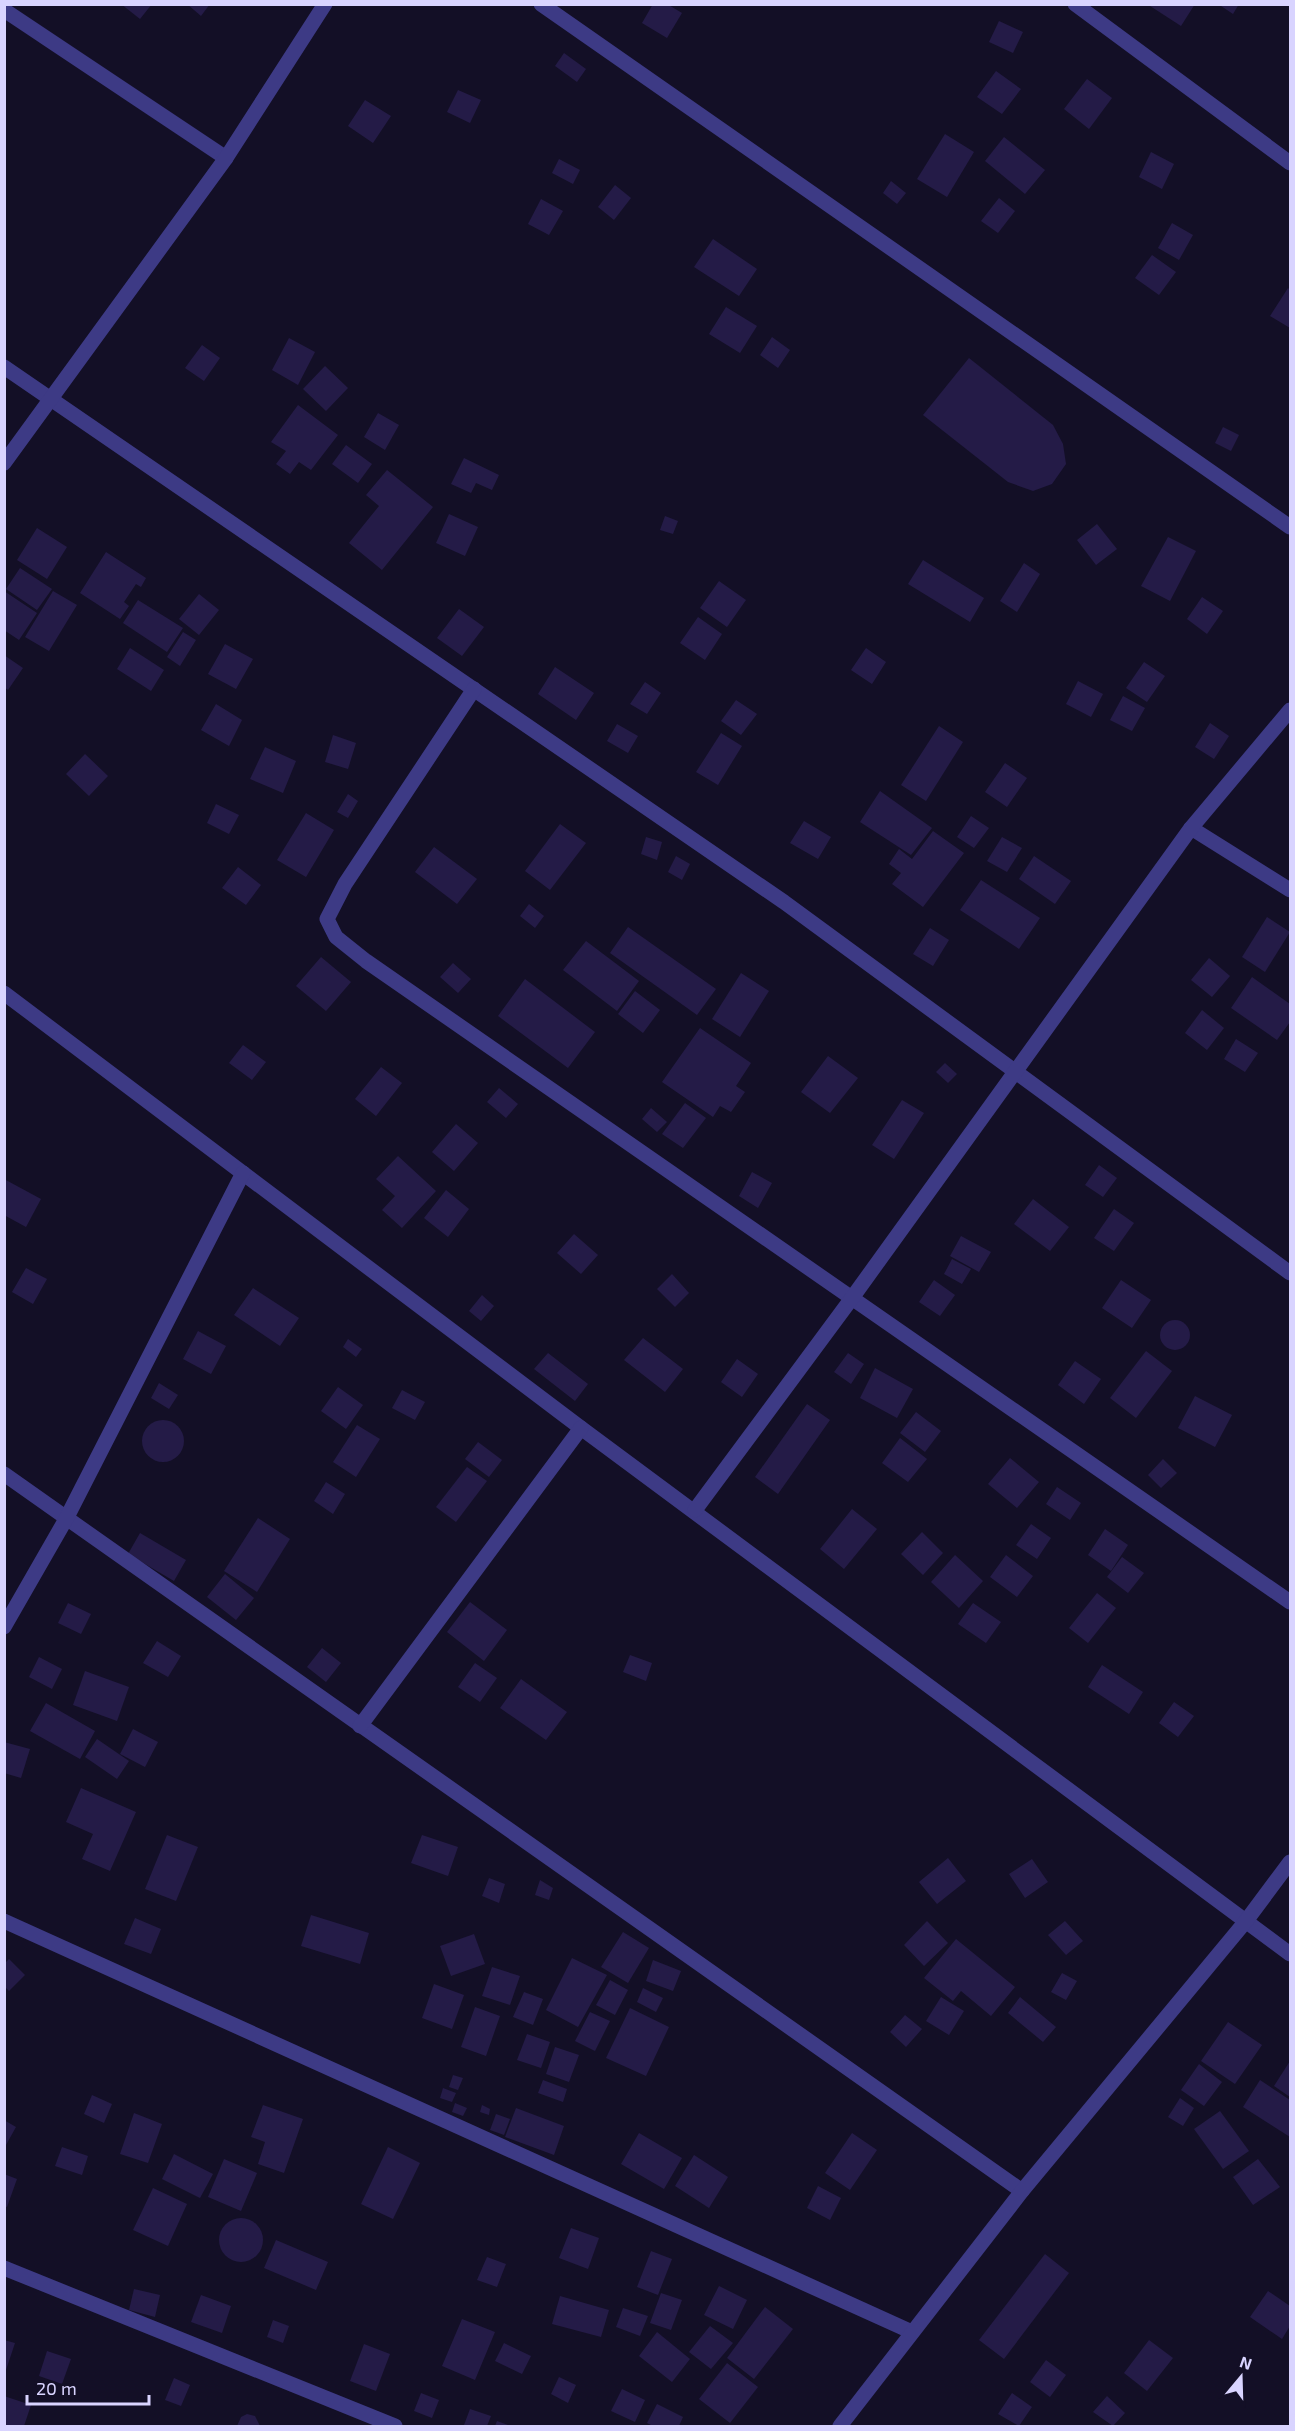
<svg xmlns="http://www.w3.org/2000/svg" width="1295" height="2431" font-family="'Exo 2',sans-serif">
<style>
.building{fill:#241b47}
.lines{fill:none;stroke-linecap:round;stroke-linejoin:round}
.minor{stroke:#3d3a85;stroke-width:15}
</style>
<rect width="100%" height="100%" fill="#130f26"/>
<g class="building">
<polygon points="121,4 152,4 140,19"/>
<polygon points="187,4 210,4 201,16"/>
<polygon points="653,4 667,4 682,13 667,38 642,23"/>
<polygon points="1147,4 1195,4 1181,26"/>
<polygon points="1218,4 1239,4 1233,14"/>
<polygon points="999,21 1023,32 1013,53 989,42"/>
<polygon points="564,53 586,69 577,82 555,66"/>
<polygon points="996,71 1021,89 1002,114 977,97"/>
<polygon points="1087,79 1112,98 1089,129 1064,109"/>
<polygon points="458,90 481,100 470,123 447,112"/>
<polygon points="365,100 391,116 373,143 348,126"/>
<polygon points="945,134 974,152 947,197 917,179"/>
<polygon points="1004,137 1045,170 1025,194 985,161"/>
<polygon points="1151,152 1174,164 1162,189 1139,177"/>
<polygon points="559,159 580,170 573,184 552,173"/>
<polygon points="891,181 906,193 897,204 883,193"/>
<polygon points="615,185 631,198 614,220 598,207"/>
<polygon points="999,198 1015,211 998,233 981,221"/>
<polygon points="541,199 563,211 549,235 528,224"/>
<polygon points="1172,223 1193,235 1179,260 1158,248"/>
<polygon points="713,239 757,269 739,296 694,267"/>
<polygon points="1152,255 1176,272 1159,295 1135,278"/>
<polygon points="1288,288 1290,290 1290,328 1270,316"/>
<polygon points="726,307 757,326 740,353 709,334"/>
<polygon points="772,337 790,350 778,368 760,355"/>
<polygon points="289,338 315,352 298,385 272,370"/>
<polygon points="202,345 220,358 204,381 185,368"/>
<polygon points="969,358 1053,425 1063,444 1066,464 1052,484 1033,491 1008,482 923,415"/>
<polygon points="325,366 348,388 326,411 303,389"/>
<polygon points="298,405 338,435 311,470 299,462 290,474 276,464 286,451 271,442"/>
<polygon points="378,413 399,425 385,450 364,437"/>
<polygon points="1223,427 1239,435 1231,451 1215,443"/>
<polygon points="346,445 372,464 358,483 332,464"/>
<polygon points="464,458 499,475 492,490 476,483 471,493 451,484"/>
<polygon points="387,470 433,507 382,570 349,543 379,506 366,495"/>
<polygon points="449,514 478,527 465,556 436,543"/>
<polygon points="665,516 678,521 673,534 660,530"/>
<polygon points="1097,524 1117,549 1096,565 1077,540"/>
<polygon points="37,528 67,547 47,579 17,560"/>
<polygon points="1168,537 1196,551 1170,601 1141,586"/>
<polygon points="106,552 146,578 141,587 136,584 124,602 129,606 120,619 80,593"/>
<polygon points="923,560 984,598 970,622 908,584"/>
<polygon points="1024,563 1040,574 1017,612 1000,601"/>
<polygon points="20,568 52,589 37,610 6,589"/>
<polygon points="719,581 746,600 727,627 700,608"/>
<polygon points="4,591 37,613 19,640 4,630"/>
<polygon points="53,591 77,605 49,651 25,637"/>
<polygon points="199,594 219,610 199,635 179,619"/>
<polygon points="1202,597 1223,611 1207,634 1187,619"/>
<polygon points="138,600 183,628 167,652 123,623"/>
<polygon points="459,609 484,627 462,656 437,638"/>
<polygon points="698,617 722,634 705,660 680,643"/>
<polygon points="183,632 196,640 180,666 167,657"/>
<polygon points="225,644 253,659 236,689 208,674"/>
<polygon points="130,648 164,670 151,691 117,669"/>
<polygon points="866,648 886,662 872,684 851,670"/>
<polygon points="4,655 23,668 8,690 4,687"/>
<polygon points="1144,662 1165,676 1147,702 1126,688"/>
<polygon points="555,667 594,693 576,720 538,694"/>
<polygon points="1078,681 1103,694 1091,717 1066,704"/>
<polygon points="645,682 661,693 647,714 630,704"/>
<polygon points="1123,696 1145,708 1132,731 1110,720"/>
<polygon points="736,700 757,714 741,735 721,721"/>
<polygon points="216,704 242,720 229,746 201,730"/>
<polygon points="1210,723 1229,736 1214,759 1195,747"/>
<polygon points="617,724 638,736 628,753 607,741"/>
<polygon points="939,726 963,742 926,801 901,785"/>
<polygon points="721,733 742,746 718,785 696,772"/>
<polygon points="333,735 356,743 348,769 325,762"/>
<polygon points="265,747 296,761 283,793 250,779"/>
<polygon points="85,754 108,776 89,796 66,774"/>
<polygon points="1005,763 1027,778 1007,807 985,792"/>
<polygon points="880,791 932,828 911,855 860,822"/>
<polygon points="348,794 358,801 348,818 337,812"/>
<polygon points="216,804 239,815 229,834 207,823"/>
<polygon points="306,813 334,830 306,877 277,860"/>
<polygon points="971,816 989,828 974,848 957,837"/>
<polygon points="804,821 831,837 818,859 790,843"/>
<polygon points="560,824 586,843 550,890 525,871"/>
<polygon points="933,831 964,853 923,907 892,884 901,873 889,864 899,849 912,859"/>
<polygon points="646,837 662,842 657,860 641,854"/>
<polygon points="1002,837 1022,848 1007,872 987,861"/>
<polygon points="434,847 477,879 457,904 415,872"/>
<polygon points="676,856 690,864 682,880 668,872"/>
<polygon points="1034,856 1071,881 1055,904 1019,879"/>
<polygon points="238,867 261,885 246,905 222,888"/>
<polygon points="981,880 1040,918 1019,949 960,910"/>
<polygon points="529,904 544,916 535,928 520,916"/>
<polygon points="1267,917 1290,932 1265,972 1242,957"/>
<polygon points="628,927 716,989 697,1015 610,953"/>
<polygon points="930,928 949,940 933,966 913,954"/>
<polygon points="586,941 639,981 617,1011 563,970"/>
<polygon points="321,957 351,982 326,1011 296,986"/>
<polygon points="1209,958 1230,976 1212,997 1191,980"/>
<polygon points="453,963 471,979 458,993 440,977"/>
<polygon points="741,973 769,991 740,1037 712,1019"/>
<polygon points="1252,977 1290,1004 1290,1022 1277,1040 1231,1008"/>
<polygon points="525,979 595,1032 568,1068 498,1016"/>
<polygon points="635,991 660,1010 643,1033 618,1014"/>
<polygon points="1202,1010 1224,1028 1207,1050 1185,1033"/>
<polygon points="700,1028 751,1063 736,1086 745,1092 731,1112 720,1106 713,1117 662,1082"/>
<polygon points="1236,1039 1258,1053 1245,1072 1224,1059"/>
<polygon points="243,1045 266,1062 252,1080 229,1063"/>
<polygon points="828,1056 858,1078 830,1113 801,1092"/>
<polygon points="945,1063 957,1074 948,1083 936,1072"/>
<polygon points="381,1067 402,1083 376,1116 355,1099"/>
<polygon points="499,1088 518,1104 506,1118 487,1102"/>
<polygon points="902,1100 924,1113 894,1159 872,1145"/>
<polygon points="685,1103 706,1118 683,1148 662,1134"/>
<polygon points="651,1108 667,1122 657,1132 642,1119"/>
<polygon points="456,1124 478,1143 454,1171 432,1152"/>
<polygon points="398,1156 436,1191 402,1228 382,1210 395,1196 376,1179"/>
<polygon points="1099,1165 1117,1178 1103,1197 1085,1185"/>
<polygon points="752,1172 772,1183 758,1208 739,1196"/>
<polygon points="4,1179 41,1199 26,1227 4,1215"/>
<polygon points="446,1190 469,1209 448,1237 424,1218"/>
<polygon points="1033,1199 1069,1227 1050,1251 1014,1224"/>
<polygon points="1114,1209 1134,1223 1114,1251 1094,1238"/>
<polygon points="574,1234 598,1255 581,1274 557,1253"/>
<polygon points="961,1236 991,1252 979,1272 950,1256"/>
<polygon points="952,1259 971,1269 962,1284 944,1274"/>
<polygon points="26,1268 47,1279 33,1304 12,1292"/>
<polygon points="672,1274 689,1293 675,1307 657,1289"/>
<polygon points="934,1280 955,1295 940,1316 919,1302"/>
<polygon points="1121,1280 1151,1300 1132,1328 1102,1308"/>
<polygon points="253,1288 299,1318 280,1346 234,1315"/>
<polygon points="482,1295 494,1306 481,1321 469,1311"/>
<circle cx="1175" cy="1335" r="15"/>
<polygon points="198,1331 226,1346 211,1374 183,1359"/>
<polygon points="643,1338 683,1369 665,1392 624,1360"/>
<polygon points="348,1339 362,1349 356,1357 343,1347"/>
<polygon points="1146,1351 1172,1371 1136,1418 1110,1398"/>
<polygon points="548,1353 588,1384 575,1401 534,1369"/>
<polygon points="848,1353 864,1364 851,1384 834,1372"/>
<polygon points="737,1359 758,1374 742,1397 721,1382"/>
<polygon points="1075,1361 1101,1379 1084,1404 1058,1385"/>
<polygon points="875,1368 913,1389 897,1418 860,1398"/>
<polygon points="159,1383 178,1395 169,1409 151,1398"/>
<polygon points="338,1387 363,1405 346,1429 321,1411"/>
<polygon points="402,1390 425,1402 415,1420 392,1408"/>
<polygon points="1195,1396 1232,1415 1215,1447 1178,1428"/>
<polygon points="807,1404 830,1420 778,1494 755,1477"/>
<polygon points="916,1412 941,1431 925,1452 900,1433"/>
<circle cx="163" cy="1441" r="21"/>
<polygon points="357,1425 380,1439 356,1477 333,1462"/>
<polygon points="900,1438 927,1459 908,1482 882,1463"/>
<polygon points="478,1442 502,1460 489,1477 465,1459"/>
<polygon points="1010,1458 1039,1482 1017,1508 988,1484"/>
<polygon points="1163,1459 1177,1473 1161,1488 1148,1475"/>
<polygon points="467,1467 487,1481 456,1522 436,1507"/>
<polygon points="326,1482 345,1494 333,1514 314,1501"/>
<polygon points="1057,1487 1081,1503 1070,1520 1046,1504"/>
<polygon points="852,1509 877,1529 844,1569 820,1549"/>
<polygon points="258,1518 290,1539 257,1592 224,1571"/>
<polygon points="1031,1524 1051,1538 1037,1559 1016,1545"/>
<polygon points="1105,1529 1128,1545 1111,1571 1088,1555"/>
<polygon points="922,1532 943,1553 923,1575 901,1554"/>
<polygon points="140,1533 186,1560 174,1581 128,1554"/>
<polygon points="955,1555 983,1581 959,1608 931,1582"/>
<polygon points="1006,1555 1033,1576 1017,1597 990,1577"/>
<polygon points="1122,1557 1144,1573 1128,1593 1107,1577"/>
<polygon points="225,1574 254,1598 236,1620 207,1597"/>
<polygon points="1097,1593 1116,1608 1088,1643 1069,1628"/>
<polygon points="470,1602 507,1630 484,1661 447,1632"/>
<polygon points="68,1603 91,1614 81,1634 58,1623"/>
<polygon points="973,1603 1001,1622 986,1643 958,1624"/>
<polygon points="157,1641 181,1656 168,1677 143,1663"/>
<polygon points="322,1648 341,1663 326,1682 307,1667"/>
<polygon points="630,1655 652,1663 646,1681 623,1672"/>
<polygon points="39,1657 62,1669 52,1689 29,1677"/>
<polygon points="475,1663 497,1678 480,1702 458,1687"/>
<polygon points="1102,1665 1143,1692 1129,1714 1088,1687"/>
<polygon points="85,1671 129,1687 117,1721 73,1705"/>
<polygon points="521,1679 567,1712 546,1740 500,1708"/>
<polygon points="1174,1702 1194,1716 1178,1737 1159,1723"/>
<polygon points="46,1703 95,1731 80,1759 30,1731"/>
<polygon points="133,1729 158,1742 145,1767 120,1754"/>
<polygon points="97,1739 129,1761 117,1779 85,1757"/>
<polygon points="4,1742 30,1749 21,1778 4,1773"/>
<polygon points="81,1788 136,1812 110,1871 82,1859 93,1834 66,1822"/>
<polygon points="167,1835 198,1847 176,1901 145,1889"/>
<polygon points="422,1835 458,1847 448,1876 411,1863"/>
<polygon points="948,1858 966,1881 937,1904 919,1882"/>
<polygon points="1032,1859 1048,1882 1025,1898 1009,1874"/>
<polygon points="489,1878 505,1884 499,1903 482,1896"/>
<polygon points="540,1880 553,1888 549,1900 535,1895"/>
<polygon points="311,1915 369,1933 360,1964 301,1946"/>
<polygon points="135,1918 161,1929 151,1954 124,1944"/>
<polygon points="927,1921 948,1943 924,1966 904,1945"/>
<polygon points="1065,1921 1083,1941 1066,1955 1048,1935"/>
<polygon points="623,1932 649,1948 628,1983 601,1967"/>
<polygon points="474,1934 485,1964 451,1976 440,1946"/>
<polygon points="956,1939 1015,1987 991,2016 961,1991 953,2001 924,1978"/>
<polygon points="572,1958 607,1975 578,2027 546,2010"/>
<polygon points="9,1959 25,1975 9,1991 4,1986 4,1964"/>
<polygon points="653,1960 681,1971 673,1991 646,1981"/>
<polygon points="492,1967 520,1976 510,2005 482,1996"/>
<polygon points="1062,1973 1077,1981 1066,2000 1051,1992"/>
<polygon points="610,1980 628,1990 615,2015 596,2005"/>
<polygon points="434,1984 464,1995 452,2029 422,2018"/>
<polygon points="643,1988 663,1998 656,2012 637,2002"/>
<polygon points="524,1992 543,1999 533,2025 513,2017"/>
<polygon points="941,1997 964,2011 949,2035 926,2021"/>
<polygon points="1020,1997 1056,2027 1043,2042 1008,2013"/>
<polygon points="475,2007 500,2016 486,2056 461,2047"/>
<polygon points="630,2008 669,2027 646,2076 606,2058"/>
<polygon points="590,2012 610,2021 595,2051 575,2041"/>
<polygon points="905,2015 922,2029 906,2047 890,2032"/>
<polygon points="1228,2022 1262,2045 1235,2084 1201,2061"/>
<polygon points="527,2034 550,2042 541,2068 517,2060"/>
<polygon points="555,2047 579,2055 569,2082 546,2074"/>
<polygon points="1290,2061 1290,2097 1274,2086"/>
<polygon points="1199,2064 1222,2082 1204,2106 1181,2090"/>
<polygon points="453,2075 463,2078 458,2090 449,2087"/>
<polygon points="543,2080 567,2089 563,2102 538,2093"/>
<polygon points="1260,2080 1290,2100 1290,2137 1243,2107"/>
<polygon points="443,2088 456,2093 452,2102 440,2098"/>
<polygon points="92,2095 112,2104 104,2123 84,2114"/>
<polygon points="1180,2098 1194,2108 1183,2126 1168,2117"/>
<polygon points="455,2103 467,2108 463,2116 452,2112"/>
<polygon points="263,2105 303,2119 284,2173 258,2164 265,2142 251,2137"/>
<polygon points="482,2105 490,2109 489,2115 480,2112"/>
<polygon points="516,2108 564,2126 554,2155 505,2137"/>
<polygon points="1220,2111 1249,2151 1223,2169 1194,2129"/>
<polygon points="134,2113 162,2124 148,2163 120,2154"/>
<polygon points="496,2114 510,2119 504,2135 490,2130"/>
<polygon points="4,2120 16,2127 6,2145 4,2144"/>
<polygon points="639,2133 682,2158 664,2189 621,2164"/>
<polygon points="852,2133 877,2150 850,2190 825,2173"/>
<polygon points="62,2147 88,2156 82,2175 55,2166"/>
<polygon points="388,2147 420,2163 393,2219 361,2204"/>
<polygon points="174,2154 213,2174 200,2198 162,2179"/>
<polygon points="694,2155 728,2177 709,2208 675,2186"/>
<polygon points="224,2159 257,2173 241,2211 208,2197"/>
<polygon points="1258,2159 1280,2187 1253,2205 1233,2177"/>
<polygon points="4,2174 17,2179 7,2207 4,2206"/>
<polygon points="818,2186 841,2198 830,2220 807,2208"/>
<polygon points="153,2188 187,2204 168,2246 133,2230"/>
<circle cx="241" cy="2240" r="22"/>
<polygon points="571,2228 599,2238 588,2269 559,2258"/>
<polygon points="276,2240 328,2262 316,2290 264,2268"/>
<polygon points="651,2251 672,2259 658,2295 637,2287"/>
<polygon points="1045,2254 1069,2273 1004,2359 979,2340"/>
<polygon points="487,2257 506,2264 497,2287 477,2280"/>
<polygon points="719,2286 747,2300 733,2329 704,2315"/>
<polygon points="134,2289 160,2295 155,2317 129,2310"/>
<polygon points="1268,2291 1290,2306 1290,2326 1282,2339 1250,2317"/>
<polygon points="661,2293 682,2300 671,2330 650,2323"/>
<polygon points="201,2295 231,2306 222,2333 191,2322"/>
<polygon points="560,2296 609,2310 601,2337 552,2324"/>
<polygon points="765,2307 793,2329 754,2379 727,2358"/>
<polygon points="623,2308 648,2316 640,2336 616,2327"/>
<polygon points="462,2319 495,2332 475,2380 442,2366"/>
<polygon points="273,2320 289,2326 283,2343 267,2337"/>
<polygon points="710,2326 733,2343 711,2369 689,2352"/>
<polygon points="657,2332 690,2359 672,2382 639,2356"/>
<polygon points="4,2340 15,2343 5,2373 4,2373"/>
<polygon points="1149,2340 1173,2358 1147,2391 1124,2373"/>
<polygon points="504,2343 531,2356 522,2374 495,2361"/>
<polygon points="364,2344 390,2354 376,2391 350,2381"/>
<polygon points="47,2351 71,2359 62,2384 39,2376"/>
<polygon points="1046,2360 1066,2375 1050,2397 1030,2382"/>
<polygon points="727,2363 758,2387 730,2423 699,2399"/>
<polygon points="559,2377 576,2385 568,2403 551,2394"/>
<polygon points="174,2378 190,2385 181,2406 165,2400"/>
<polygon points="622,2389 645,2400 635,2422 611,2411"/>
<polygon points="421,2393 439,2400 432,2418 414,2411"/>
<polygon points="1012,2393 1032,2407 1019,2426 998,2414"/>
<polygon points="4,2396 31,2405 24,2426 4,2426"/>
<polygon points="1107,2396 1125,2413 1113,2426 1093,2412"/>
<polygon points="657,2404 683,2417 679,2426 653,2426 647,2423"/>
<polygon points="470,2409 491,2416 487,2426 464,2425"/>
<polygon points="247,2414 255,2416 260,2426 237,2426 241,2417"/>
<polygon points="497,2421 511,2426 495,2426"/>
</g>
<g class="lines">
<g class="minor">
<polyline points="541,4 1290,527"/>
<polyline points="1075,4 1290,163"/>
<polyline points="4,10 226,158"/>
<polyline points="4,367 784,902 1290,1273"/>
<polyline points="4,463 226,158 325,4"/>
<polyline points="474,689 345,884 327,919 336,937 366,961 1290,1602"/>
<polyline points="1191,828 1290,890"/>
<polyline points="4,993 581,1428 1290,1954"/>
<polyline points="4,1474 1022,2191"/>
<polyline points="695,1510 852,1298 1191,828 1290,710"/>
<polyline points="4,1627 66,1519 243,1173"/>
<polyline points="360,1726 581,1428"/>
<polyline points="4,1921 912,2332"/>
<polyline points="4,2268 395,2426"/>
<polyline points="840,2426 1022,2191 1246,1921 1290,1862"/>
</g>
</g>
<rect width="1295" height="2431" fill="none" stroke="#d9d4ff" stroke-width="12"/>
<g transform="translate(1241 2377) rotate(19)" stroke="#130f26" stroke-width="4.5" paint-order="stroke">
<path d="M0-4.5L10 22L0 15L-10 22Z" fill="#d9d4ff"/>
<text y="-9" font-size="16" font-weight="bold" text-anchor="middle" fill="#d9d4ff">N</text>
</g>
<path d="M27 2395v9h122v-9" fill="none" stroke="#d9d4ff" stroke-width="3"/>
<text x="36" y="2395" font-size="18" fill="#d9d4ff" stroke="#130f26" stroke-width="4.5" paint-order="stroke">20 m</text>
</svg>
